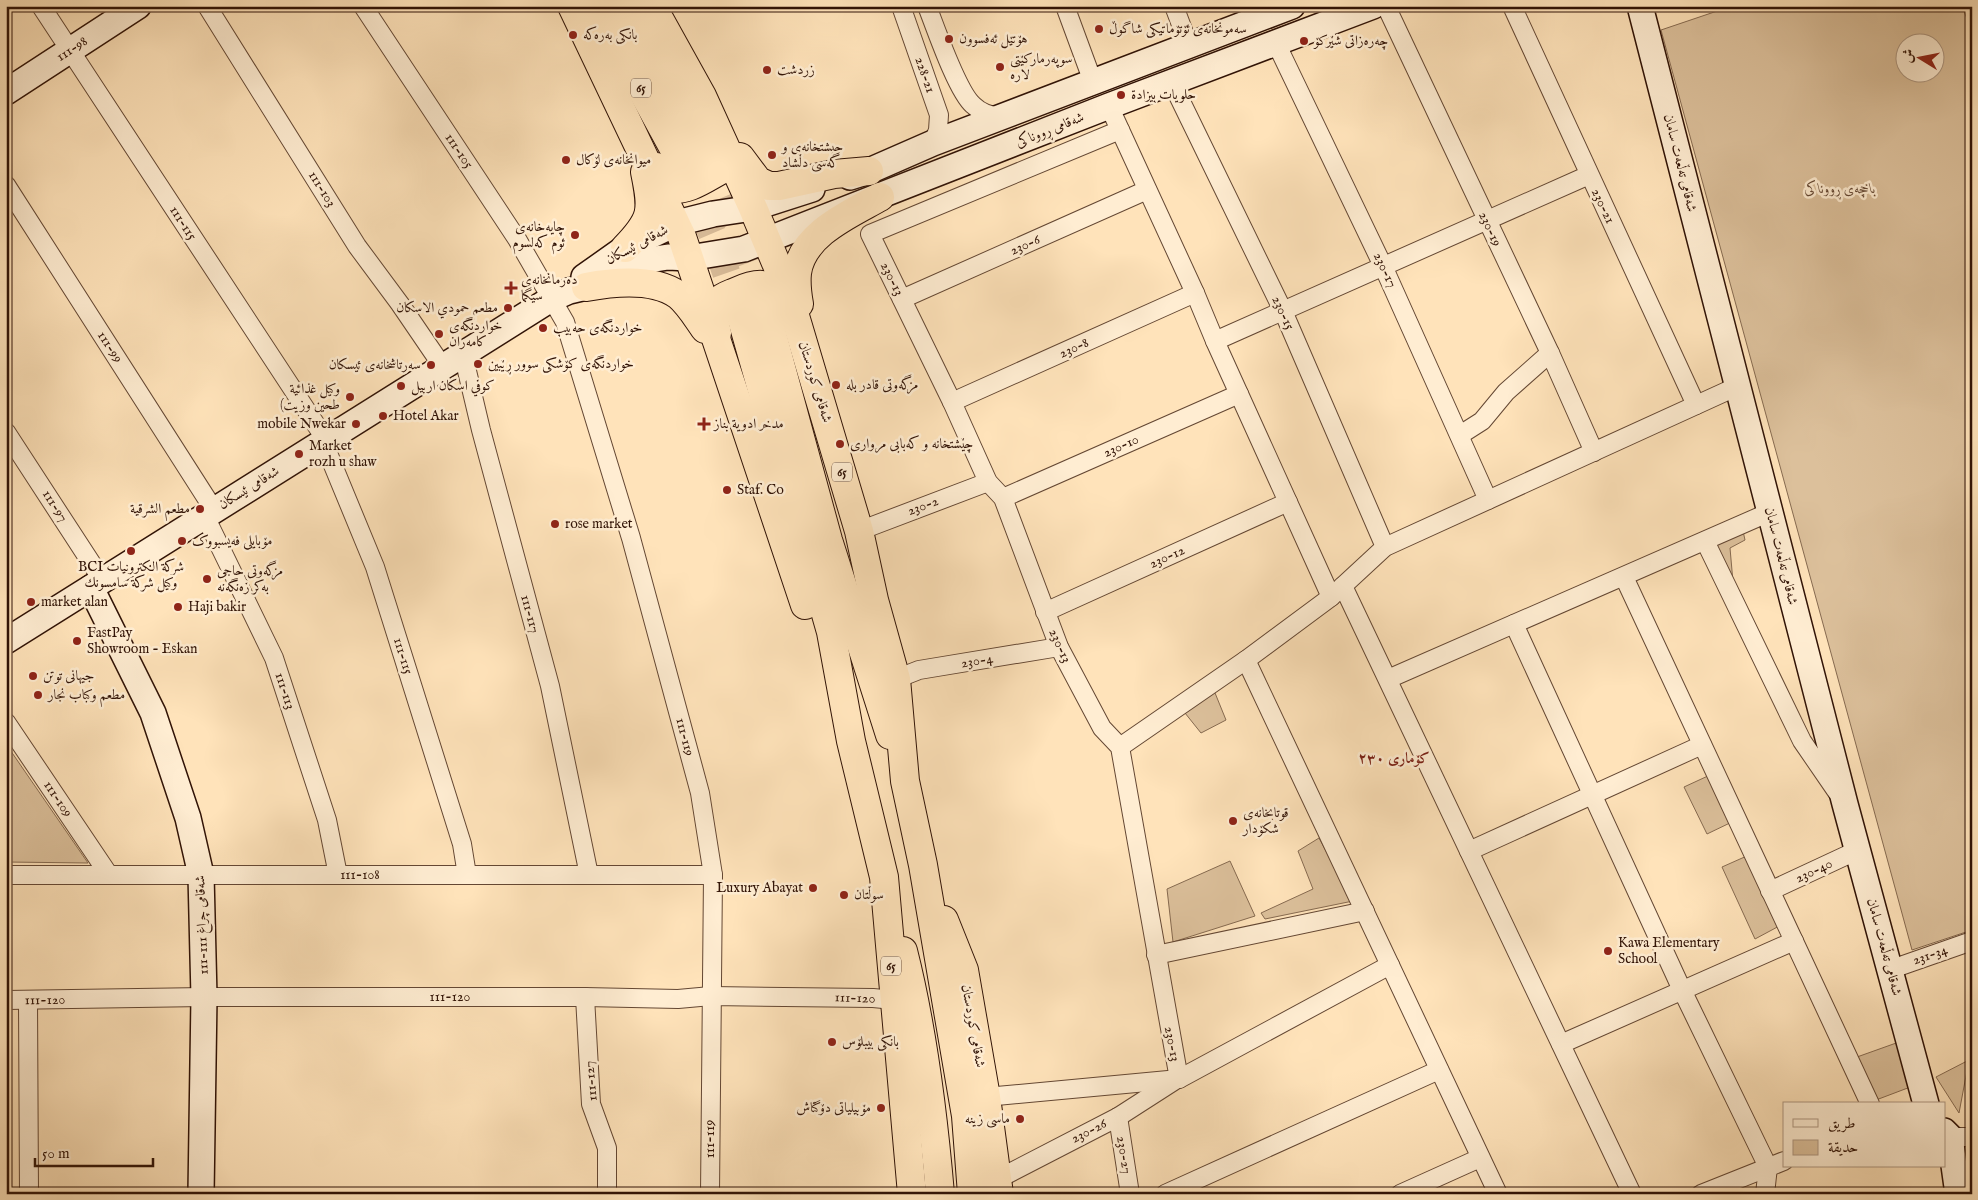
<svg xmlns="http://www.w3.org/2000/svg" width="1978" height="1200" font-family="'IM FELL English',Amiri,serif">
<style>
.green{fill:#dcc09b;stroke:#866a50;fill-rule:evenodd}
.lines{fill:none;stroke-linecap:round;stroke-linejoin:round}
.highway-tunnel{stroke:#d6b996;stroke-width:28;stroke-dasharray:28 14;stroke-linecap:butt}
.street-casing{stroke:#644733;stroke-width:20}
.secondary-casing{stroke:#311306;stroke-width:28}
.highway-casing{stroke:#311306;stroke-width:30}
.street{stroke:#ffedd2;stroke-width:18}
.secondary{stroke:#ffedd2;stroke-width:25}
.highway{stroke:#ffe3ba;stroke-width:28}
.poi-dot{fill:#8f2418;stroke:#ffedd2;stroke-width:2}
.labels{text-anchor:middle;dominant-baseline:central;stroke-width:5;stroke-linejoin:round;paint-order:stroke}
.shield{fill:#ffedd2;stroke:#6f5443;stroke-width:1}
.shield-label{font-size:12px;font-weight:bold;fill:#311306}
.poi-label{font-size:14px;fill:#311306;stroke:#ffedd2;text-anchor:start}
.street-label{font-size:14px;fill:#311306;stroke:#ffedd2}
.park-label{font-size:14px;font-style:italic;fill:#644733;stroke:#ffedd2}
.neighbourhood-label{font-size:15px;font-weight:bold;fill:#7a1f14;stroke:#ffedd2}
</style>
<rect width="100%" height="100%" fill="#ffe3ba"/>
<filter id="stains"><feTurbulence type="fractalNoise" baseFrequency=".004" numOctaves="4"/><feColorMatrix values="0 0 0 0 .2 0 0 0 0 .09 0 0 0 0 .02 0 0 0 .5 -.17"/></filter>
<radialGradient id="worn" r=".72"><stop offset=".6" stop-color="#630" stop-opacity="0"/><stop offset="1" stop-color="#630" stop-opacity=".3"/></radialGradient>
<g class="green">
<path d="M1732,6H1962L1972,32V930L1912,950L1661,30ZM1906,42H1936V72H1906Z"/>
<polygon points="1743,531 1745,540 1730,548 1733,582 1715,546"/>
<polygon points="1213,688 1226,720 1201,733 1181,708"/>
<polygon points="6,744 88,863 6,862"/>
<polygon points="1710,775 1734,821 1707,834 1684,787"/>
<polygon points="1319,838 1353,901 1265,919 1261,913 1313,889 1298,851"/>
<polygon points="1749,855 1783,924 1755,939 1722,867"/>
<polygon points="1230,861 1255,916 1173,942 1167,889"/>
<polygon points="1899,1042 1913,1086 1876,1100 1857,1057"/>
<polygon points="1969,1060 1959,1113 1936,1077"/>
</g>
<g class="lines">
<g class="highway-tunnel">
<polyline points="706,159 736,229 763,301"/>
<polyline points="685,169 714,238 739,309"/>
</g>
<g class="street-casing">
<g id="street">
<polyline points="41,6 326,440"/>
<polyline points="207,6 357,246 400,304 443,367"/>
<polyline points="363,6 517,239 565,322 631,538 700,793 713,875 710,1194"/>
<polyline points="901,6 939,115 938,130 933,143"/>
<path d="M927,6C936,29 957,91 973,105C981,113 990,116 1001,117"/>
<polyline points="1065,6 1093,82"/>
<polyline points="1174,6 1189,46"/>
<polyline points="1386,6 1550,353 1594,452"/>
<polyline points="1512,6 1696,405"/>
<polyline points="1276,43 1383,266 1488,500"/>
<polyline points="1172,83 1283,311 1385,547"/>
<polyline points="1109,106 1195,293 1215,341 1331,597"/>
<polyline points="1120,130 870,234 952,402 988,482 1003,498 1059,647 1102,728 1120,747 1179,1079"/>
<polyline points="6,185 214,510"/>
<polyline points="902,299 1147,190"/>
<polyline points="1215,341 1589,175"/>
<polyline points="463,354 481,430 550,686 589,875"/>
<polyline points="952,402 1195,293"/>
<polyline points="6,432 103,581"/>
<polyline points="1460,435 1482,421 1506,392 1550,353"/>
<polyline points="323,441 375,567 462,844 467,875"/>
<polyline points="1003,498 1239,394"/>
<polyline points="205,516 274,658 327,820 338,875"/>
<polyline points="859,531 988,482"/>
<polyline points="1705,541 1802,741 1837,792"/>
<polyline points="1624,577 1870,1104"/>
<polyline points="1343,586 1632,1194"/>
<polyline points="1045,612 1288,502"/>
<polyline points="1514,624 1682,990 1768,1167 1765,1194"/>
<polyline points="1246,660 1498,1194"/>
<polyline points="896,679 919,670 1059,647"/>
<polyline points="1388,679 1770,512"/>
<polyline points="6,722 109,875"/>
<polyline points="1120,747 1246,660 1331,597 1385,547 1738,386"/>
<polyline points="1469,851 1702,745"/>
<polyline points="6,875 713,875"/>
<polyline points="1770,891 1858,850"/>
<polyline points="1156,955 1365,911"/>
<polyline points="1889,970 1972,941"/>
<polyline points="585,997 591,1104 607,1148 607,1194"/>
<polyline points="6,1000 204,997 585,997 678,999 711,996 873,998 894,1000"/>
<polyline points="28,1000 29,1194"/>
<polyline points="1561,1044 1794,941"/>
<polyline points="986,1097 1179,1079 1390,965"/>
<polyline points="1118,1117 1130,1194"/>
<polyline points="1950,1137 1972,1137"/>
<polyline points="998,1179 1118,1117 1174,1081"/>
<polyline points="1165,1194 1439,1070"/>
<polyline points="1400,1194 1480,1158"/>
<polyline points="1701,1194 1784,1161"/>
</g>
</g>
<g class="secondary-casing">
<g id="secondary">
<polyline points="1640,6 1845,804 1926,1104"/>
<polyline points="6,92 138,6"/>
<polyline points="850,177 869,171 933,143 1292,6"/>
<polyline points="584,277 625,248 677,223 713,214 753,208 812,189"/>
<polyline points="91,588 153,713 188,818 201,875 204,997 201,1194"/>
<polyline points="6,641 551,299 569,291 586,287 649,260 668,257 689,258 744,249 1109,106 1373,6"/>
<polyline points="1944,1131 1950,1137 1958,1194"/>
</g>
</g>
<g class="highway-casing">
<g id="highway">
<polyline points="572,6 682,237 805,605"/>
<polyline points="596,6 685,169"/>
<polyline points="622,6 706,159"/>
<polyline points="652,6 702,96 753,208 787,289 859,531 874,600 896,679 905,781 923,865 966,1116 972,1194"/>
<polyline points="740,157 758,181 769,186 779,186 834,174 869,171"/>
<path d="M656,167L669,188C685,193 706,178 719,171L723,159L717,140"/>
<path d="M625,248C653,219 653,211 645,172"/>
<path d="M586,287C613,282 654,278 678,295C689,304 697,318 705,329"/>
<polyline points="763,301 828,540 890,735"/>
<path d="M799,304C797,293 796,283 797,273C802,234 850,214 880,197"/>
<polyline points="739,309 831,632 851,741 884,877 912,1194"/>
<path d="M717,333C715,324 712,314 716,305C720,297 728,295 735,292C753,284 772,278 782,301"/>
<polyline points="944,920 964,970 986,1097 999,1194"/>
<path d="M903,951C923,1030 933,1112 940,1194"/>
</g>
</g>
<use href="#street" class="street"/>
<use href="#secondary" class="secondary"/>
<use href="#highway" class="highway"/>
</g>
<g class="poi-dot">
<circle cx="1099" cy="29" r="5"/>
<circle cx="573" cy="35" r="5"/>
<circle cx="949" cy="39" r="5"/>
<circle cx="1304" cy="41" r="5"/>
<circle cx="1000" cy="67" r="5"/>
<circle cx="767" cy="70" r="5"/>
<circle cx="1121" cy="95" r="5"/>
<circle cx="772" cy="155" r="5"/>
<circle cx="566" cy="160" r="5"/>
<circle cx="575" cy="235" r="5"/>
<path d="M508.5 280.5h5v5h5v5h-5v5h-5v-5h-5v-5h5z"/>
<circle cx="508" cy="308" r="5"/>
<circle cx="543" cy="328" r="5"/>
<circle cx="439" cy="334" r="5"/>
<circle cx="478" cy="364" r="5"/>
<circle cx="431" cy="365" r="5"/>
<circle cx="836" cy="385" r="5"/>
<circle cx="401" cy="386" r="5"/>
<circle cx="350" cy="397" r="5"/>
<circle cx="383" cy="416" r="5"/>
<circle cx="356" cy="424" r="5"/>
<path d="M701.5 416.5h5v5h5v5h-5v5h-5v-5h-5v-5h5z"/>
<circle cx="840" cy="444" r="5"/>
<circle cx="299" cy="454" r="5"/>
<circle cx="727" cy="490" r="5"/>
<circle cx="200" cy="509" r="5"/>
<circle cx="555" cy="524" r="5"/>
<circle cx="182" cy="541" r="5"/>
<circle cx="131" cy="551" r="5"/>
<circle cx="207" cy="579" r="5"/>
<circle cx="31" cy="602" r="5"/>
<circle cx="178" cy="607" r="5"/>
<circle cx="77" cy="641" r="5"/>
<circle cx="33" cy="676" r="5"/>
<circle cx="38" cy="695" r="5"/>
<circle cx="1233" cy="821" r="5"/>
<circle cx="813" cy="888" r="5"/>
<circle cx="844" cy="895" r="5"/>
<circle cx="1608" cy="951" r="5"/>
<circle cx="832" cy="1042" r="5"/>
<circle cx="881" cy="1108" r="5"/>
<circle cx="1020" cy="1119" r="5"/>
</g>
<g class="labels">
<g class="shield">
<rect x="631" y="78.5" width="20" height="19" rx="4"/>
<rect x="832" y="462.5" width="20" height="19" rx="4"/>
<rect x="881" y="956.5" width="20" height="19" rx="4"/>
</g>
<g class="shield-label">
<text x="641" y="88">65</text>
<text x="842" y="472">65</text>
<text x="891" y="966">65</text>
</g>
<g class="poi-label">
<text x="1109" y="29">سەمونخانەی ئۆتۆماتیکی شاگوڵ</text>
<text x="583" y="35">بانکی بەرەکە</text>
<text x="959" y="39">هۆتێل ئەفسوون</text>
<text x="1314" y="41">چەرەزاتی شێرکۆ</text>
<text x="1010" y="59">سوپەرمارکێتی<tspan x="1010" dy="16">لارە</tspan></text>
<text x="777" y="70">زردشت</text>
<text x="1131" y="95">حلويات بيزادة</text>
<text x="782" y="147">چیشتخانەی و<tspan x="782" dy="16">گەسی دڵشاد</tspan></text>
<text x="576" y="160">میوانخانەی لۆکال</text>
<text x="565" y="227" text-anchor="end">چایەخانەی<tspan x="565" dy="16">ئوم کەلسوم</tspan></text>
<text x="521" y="280">دەرمانخانەی<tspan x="521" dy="16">سیگما</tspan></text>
<text x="498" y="308" text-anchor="end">مطعم حمودي الاسكان</text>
<text x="449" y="326">خواردنگەی<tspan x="449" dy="16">کامەران</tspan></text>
<text x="553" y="328">خواردنگەی حەبیب</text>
<text x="488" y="364">خواردنگەی کۆشکی سوور ڕێبین</text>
<text x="421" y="365" text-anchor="end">سەرتاشخانەی ئیسکان</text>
<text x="846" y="385">مزگەوتی قادر بلە</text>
<text x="411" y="386">كوفي اسكان اربيل</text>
<text x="340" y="389" text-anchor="end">وكيل غذائية<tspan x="340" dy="16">(طحين وزيت</tspan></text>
<text x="393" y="416">Hotel Akar</text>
<text x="346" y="424" text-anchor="end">mobile Nwekar</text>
<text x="714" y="424">مدخر ادوية بناز</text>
<text x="850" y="444">چێشتخانە و کەبابی مرواری</text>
<text x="309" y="446">Market<tspan x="309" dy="16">rozh u shaw</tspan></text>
<text x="737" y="490">Staf. Co</text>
<text x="190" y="509" text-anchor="end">مطعم الشرقية</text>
<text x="565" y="524">rose market</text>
<text x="192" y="541">مۆبایلی فەیسبووک</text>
<text x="131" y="567" text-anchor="middle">BCI شركة الكترونيات<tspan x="131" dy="16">وكيل شركة سامسونك</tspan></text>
<text x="217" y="571">مزگەوتی حاجی<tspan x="217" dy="16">بەکر زەنگەنە</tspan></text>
<text x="41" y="602">market alan</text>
<text x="188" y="607">Haji bakir</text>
<text x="87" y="633">FastPay<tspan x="87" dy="16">Showroom - Eskan</tspan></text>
<text x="43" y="676">جیهانی توتن</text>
<text x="48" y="695">مطعم وكباب نجار</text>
<text x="1243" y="813">قوتابخانەی<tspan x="1243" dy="16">شكۆدار</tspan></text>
<text x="803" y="888" text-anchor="end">Luxury Abayat</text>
<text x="854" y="895">سوڵتان</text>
<text x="1618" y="943">Kawa Elementary<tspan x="1618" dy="16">School</tspan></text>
<text x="842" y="1042">بانکی بیبلۆس</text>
<text x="871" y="1108" text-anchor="end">مۆبیلیاتی دۆگتاش</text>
<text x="1010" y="1119" text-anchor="end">ماسی زینە</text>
</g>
<g class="street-label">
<text transform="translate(72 49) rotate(-33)">111-98</text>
<text transform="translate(925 75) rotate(71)">228-21</text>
<text transform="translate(1050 130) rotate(-22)">شەقامی ڕووناکی</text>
<text transform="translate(459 151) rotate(56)">111-105</text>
<text transform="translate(1680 163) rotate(76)">شەقامی تەڵعەت سامان</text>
<text transform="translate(322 189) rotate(58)">111-103</text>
<text transform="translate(1603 206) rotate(65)">230-21</text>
<text transform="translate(183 223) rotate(57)">111-115</text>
<text transform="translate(1490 229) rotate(65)">230-19</text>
<text transform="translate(637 245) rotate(-28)">شەقامی ئیسکان</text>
<text transform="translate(1025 245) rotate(-24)">230-6</text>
<text transform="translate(1385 270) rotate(65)">230-17</text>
<text transform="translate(892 279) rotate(64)">230-13</text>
<text transform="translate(1283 313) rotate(65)">230-15</text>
<text transform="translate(110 347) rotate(57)">111-99</text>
<text transform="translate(1074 348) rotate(-24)">230-8</text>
<text transform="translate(815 382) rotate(73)">شەقامی کوردستان</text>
<text transform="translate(1121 446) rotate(-24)">230-10</text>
<text transform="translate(249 488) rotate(-32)">شەقامی ئیسکان</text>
<text transform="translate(55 506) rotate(57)">111-97</text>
<text transform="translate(923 506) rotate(-20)">230-2</text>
<text transform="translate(1781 556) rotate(76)">شەقامی تەڵعەت سامان</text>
<text transform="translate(1167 557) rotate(-24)">230-12</text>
<text transform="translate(530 614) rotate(75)">111-117</text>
<text transform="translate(1060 646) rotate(66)">230-13</text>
<text transform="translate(403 656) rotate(73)">111-115</text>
<text transform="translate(977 661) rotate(-9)">230-4</text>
<text transform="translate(285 691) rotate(72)">111-113</text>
<text transform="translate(685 737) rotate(75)">111-119</text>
<text transform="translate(58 799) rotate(56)">111-109</text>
<text transform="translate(1814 871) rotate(-25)">230-40</text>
<text x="360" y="875">111-108</text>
<text transform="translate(202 925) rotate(-92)">شەقامی چراغ 111-111</text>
<text transform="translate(1884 947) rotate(75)">شەقامی تەڵعەت سامان</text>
<text transform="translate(1930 955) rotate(-19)">231-34</text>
<text x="450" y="997">111-120</text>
<text transform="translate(855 998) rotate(2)">111-120</text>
<text transform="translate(45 1000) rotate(-1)">111-120</text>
<text transform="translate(973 1026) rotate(80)">شەقامی کوردستان</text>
<text transform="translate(1172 1044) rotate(79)">230-13</text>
<text transform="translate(591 1081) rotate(-95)">111-127</text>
<text transform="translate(1089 1131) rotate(-27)">230-26</text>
<text transform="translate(710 1139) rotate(-90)">111-119</text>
<text transform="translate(1124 1155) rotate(81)">230-27</text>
</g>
<g class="park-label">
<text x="1840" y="189">باخچەی ڕووناکی</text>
</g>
<g class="neighbourhood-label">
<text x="1394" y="758">کۆماری ٢٣٠</text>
</g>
</g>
<rect width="1978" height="1200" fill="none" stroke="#ffe3ba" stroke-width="25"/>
<rect x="8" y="8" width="1963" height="1185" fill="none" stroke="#311306" stroke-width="2.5"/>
<rect x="12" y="12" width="1953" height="1175" fill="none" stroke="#311306"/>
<rect x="1783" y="1102" width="162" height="65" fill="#ffedd2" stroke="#ad9680"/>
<rect x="1793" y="1119" width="25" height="8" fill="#ffedd2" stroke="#ad9680"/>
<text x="1828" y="1128" font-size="15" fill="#311306">طريق</text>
<rect x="1793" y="1140" width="25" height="15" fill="#dcc09b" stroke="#ad9680"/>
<text x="1828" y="1152" font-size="15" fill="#311306">حديقة</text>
<g transform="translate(1920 58) rotate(280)"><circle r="24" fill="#ffedd2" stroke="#ad9680"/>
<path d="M0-4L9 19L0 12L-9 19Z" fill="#8f2418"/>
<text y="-8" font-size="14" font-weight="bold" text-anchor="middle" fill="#311306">ش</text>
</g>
<path d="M35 1158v8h118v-8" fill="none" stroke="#311306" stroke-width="2.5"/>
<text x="42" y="1158" font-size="15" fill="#311306" stroke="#ffedd2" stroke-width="4" paint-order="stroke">50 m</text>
<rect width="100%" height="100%" filter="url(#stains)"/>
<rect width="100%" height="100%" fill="url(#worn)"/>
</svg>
